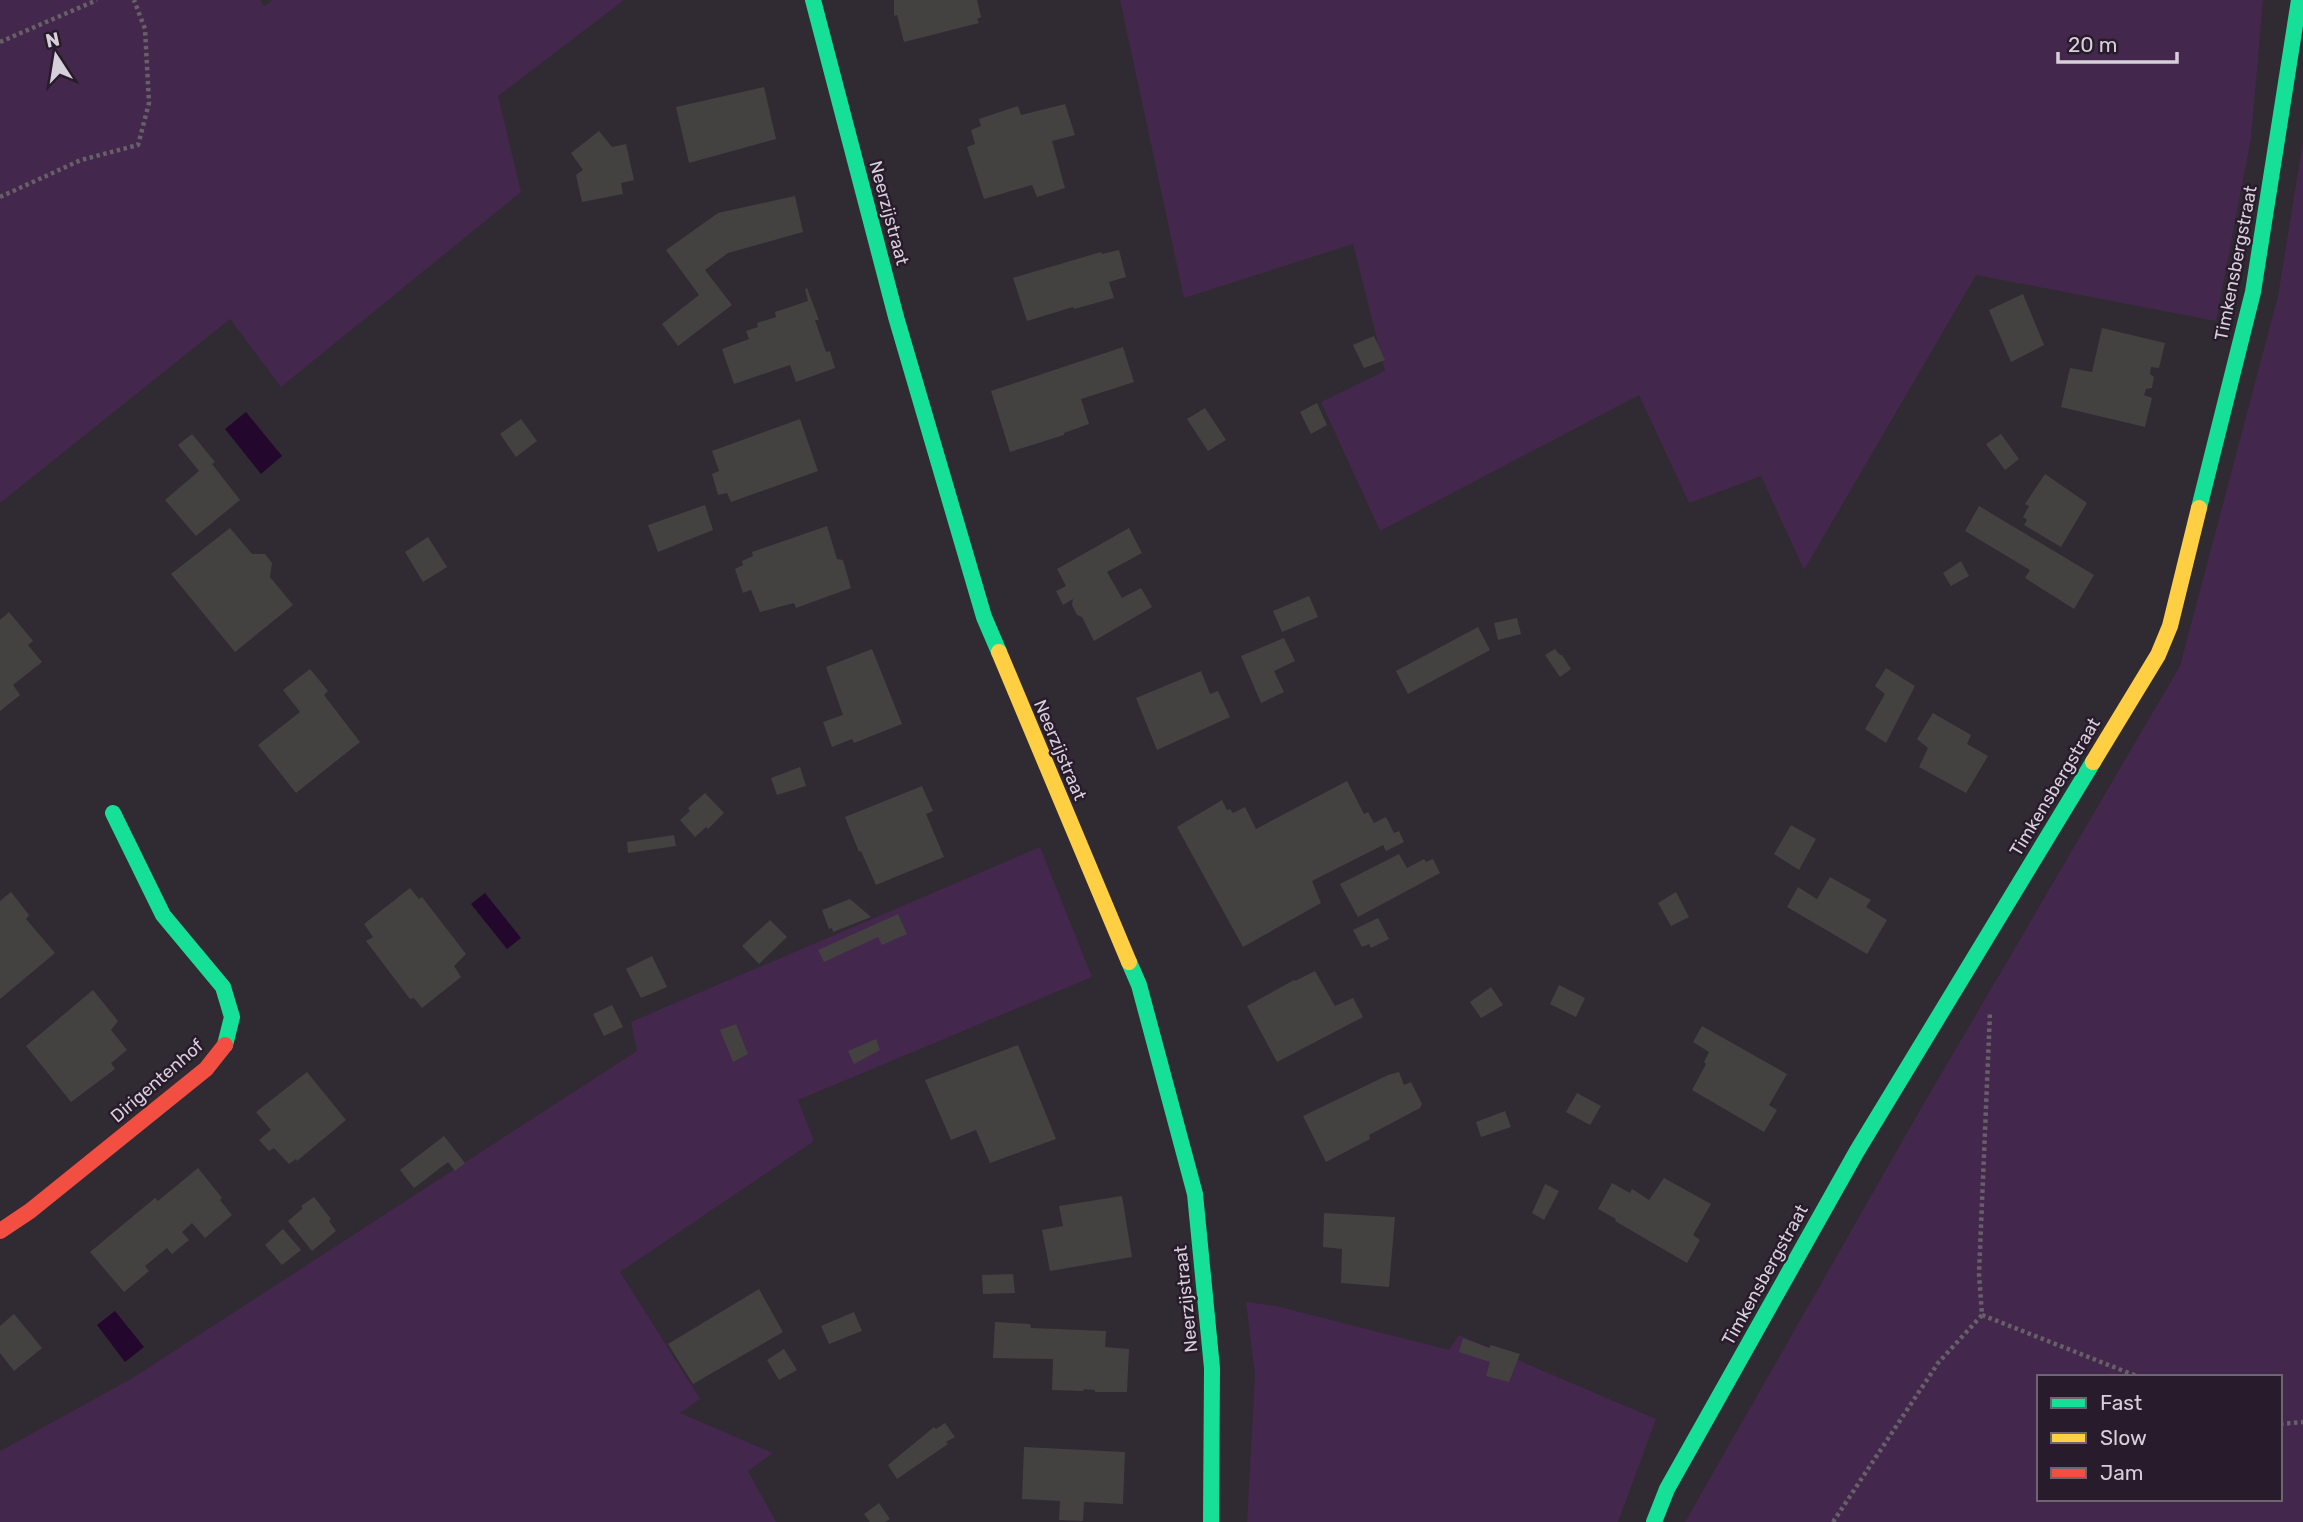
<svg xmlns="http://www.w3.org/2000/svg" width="2303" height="1522" font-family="Rubik,sans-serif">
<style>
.green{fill:#44274c;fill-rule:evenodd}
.water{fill:#24072c}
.building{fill:#434241}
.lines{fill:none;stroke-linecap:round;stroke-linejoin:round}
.path{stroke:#666068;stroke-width:4.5;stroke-dasharray:3.5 3.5;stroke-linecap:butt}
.fast{stroke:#16e098;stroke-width:16}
.slow{stroke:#ffcf43;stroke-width:16}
.jam{stroke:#f24e42;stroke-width:16}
.labels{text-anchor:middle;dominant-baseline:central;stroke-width:5;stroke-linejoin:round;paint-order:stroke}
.street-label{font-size:18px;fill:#d7cfda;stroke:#281c2c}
</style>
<rect width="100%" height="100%" fill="#302a32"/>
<g class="green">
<polygon points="0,0 260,0 264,6 273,0 624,0 498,96 521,192 281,387 230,319 0,503"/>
<polygon points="1120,0 2263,0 2251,138 2216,321 1976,275 1804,570 1761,476 1689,503 1639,395 1380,531 1321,402 1385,371 1353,244 1184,298"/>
<path d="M2303,141V1522H1685L1916,1117L2180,666L2278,296ZM2039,1377H2280V1499H2039Z"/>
<polygon points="1040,847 1092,977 798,1100 814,1141 620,1272 700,1399 680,1413 773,1453 748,1471 776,1522 0,1522 0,1451 131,1379 637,1051 631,1022"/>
<polygon points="1246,1302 1276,1306 1449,1350 1459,1335 1656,1419 1618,1522 1247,1522 1255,1376"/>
</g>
<g class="water">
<polygon points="246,412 282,456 261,474 225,429"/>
<polygon points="485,893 521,938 507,949 471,904"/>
<polygon points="115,1311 144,1347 125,1362 97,1325"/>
</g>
<g class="building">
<polygon points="894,0 977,0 981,17 977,19 979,23 904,42 897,15 894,16"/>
<polygon points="764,87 776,139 689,163 676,107"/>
<polygon points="1065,104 1075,135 1052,141 1065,188 1037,197 1032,185 984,199 967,147 975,144 971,130 981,126 979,119 1018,106 1021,115"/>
<polygon points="599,131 612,147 626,144 634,180 621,183 623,194 582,202 576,175 583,170 571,153"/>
<polygon points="795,196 803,232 728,253 705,270 732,305 678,346 662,324 699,295 666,250 718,213"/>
<polygon points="1119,250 1126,277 1109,282 1114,298 1074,309 1073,307 1027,321 1013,278 1101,252 1102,254"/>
<polygon points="807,288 819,320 815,320 826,352 830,351 835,368 796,382 790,365 734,384 722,349 749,339 746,331 758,327 757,323 776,317 775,312 808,301 805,289"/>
<polygon points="2023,294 2044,345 2011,362 1989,310"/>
<polygon points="2102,328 2165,343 2159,368 2151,367 2150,374 2154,377 2152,388 2146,389 2144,395 2152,398 2145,427 2061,407 2070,368 2092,372"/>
<polygon points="1374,336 1385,360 1364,368 1353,345"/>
<polygon points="1123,347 1134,382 1081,399 1089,424 1064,433 1064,435 1010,452 991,391"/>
<polygon points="1317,403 1327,425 1311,434 1300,412"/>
<polygon points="1205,408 1226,440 1208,451 1187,419"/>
<polygon points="521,419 537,441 516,457 500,434"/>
<polygon points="800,419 818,471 731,502 727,493 718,495 712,474 719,471 712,451"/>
<polygon points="192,434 215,462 212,464 240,500 196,536 165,500 199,471 178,445"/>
<polygon points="2001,434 2019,459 2005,470 1986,444"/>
<polygon points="2045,474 2087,503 2061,547 2024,525 2027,520 2023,517 2029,506 2025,504"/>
<polygon points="705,505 713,530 658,552 648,525"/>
<polygon points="1979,506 2094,575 2074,609 2025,578 2030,570 1965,531"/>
<polygon points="827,526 837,559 843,560 851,588 796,608 794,603 760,612 751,590 743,593 735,569 743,565 742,561 753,556 752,552"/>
<polygon points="230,528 252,554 265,554 272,563 270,577 293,605 235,652 171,574"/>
<polygon points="1129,528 1142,553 1107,572 1122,598 1141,588 1152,607 1094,641 1082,617 1077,615 1072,605 1073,599 1063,605 1056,591 1066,586 1057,569"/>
<polygon points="428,537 447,567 423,582 405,552"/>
<polygon points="1961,561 1969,576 1951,586 1943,573"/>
<polygon points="1309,596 1318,617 1282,632 1273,611"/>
<polygon points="9,612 33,641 28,645 42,662 13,685 20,695 0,711 0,620"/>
<polygon points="1517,618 1521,634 1498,640 1494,623"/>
<polygon points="1478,627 1490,650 1408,694 1396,671"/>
<polygon points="1284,638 1295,661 1274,671 1284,692 1261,703 1241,656"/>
<polygon points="872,649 902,724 854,743 852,739 832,747 823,722 843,715 826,667"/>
<polygon points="1555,649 1560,655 1562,655 1571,669 1560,677 1545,655"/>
<polygon points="1886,668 1915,686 1886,743 1865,729 1885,694 1875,686"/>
<polygon points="310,669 328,691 324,695 360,742 296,793 258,745 300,712 283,690"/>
<polygon points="1201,671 1210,694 1218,691 1230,717 1157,750 1136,698"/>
<polygon points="1933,713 1971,735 1967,744 1988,756 1966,793 1919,767 1928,748 1917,739"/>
<polygon points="800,767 806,786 777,795 771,778"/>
<polygon points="1347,781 1364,814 1368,812 1374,823 1386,817 1394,833 1399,831 1404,842 1386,851 1383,845 1312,881 1321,903 1243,947 1177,827 1222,800 1227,810 1230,809 1233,813 1245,807 1256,829"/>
<polygon points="922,786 933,811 926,814 944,857 876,885 861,851 859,852 845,817"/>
<polygon points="705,793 724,813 708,829 706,827 695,837 680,820 690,811 688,808"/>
<polygon points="1791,825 1816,839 1799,870 1774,854"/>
<polygon points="674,835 676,846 628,853 627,842"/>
<polygon points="1399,854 1407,868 1424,859 1426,862 1433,859 1440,873 1358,917 1340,884"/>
<polygon points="1830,877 1871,900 1866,907 1887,920 1867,954 1787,907 1798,887 1817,899"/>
<polygon points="410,888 419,899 422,897 466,954 454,966 461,977 422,1008 414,998 410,999 366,941 373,937 364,924"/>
<polygon points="11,892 29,915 26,919 55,953 0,999 0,901"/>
<polygon points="1676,892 1689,917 1671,926 1658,903"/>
<polygon points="850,899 871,917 833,932 832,928 829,929 822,910"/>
<polygon points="898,914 907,934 882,945 878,937 824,962 818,950"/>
<polygon points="1378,918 1389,939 1371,948 1369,944 1362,947 1353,930"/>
<polygon points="770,920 787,937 759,964 742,946"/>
<polygon points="652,956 667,987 641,998 626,969"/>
<polygon points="1315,971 1335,1006 1353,998 1363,1017 1277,1062 1247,1006 1294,980 1295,981"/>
<polygon points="1559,985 1585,998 1576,1017 1550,1004"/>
<polygon points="1491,987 1503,1005 1481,1018 1470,1002"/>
<polygon points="93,990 118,1021 111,1030 127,1050 111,1063 115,1069 71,1102 26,1046"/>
<polygon points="612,1005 623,1027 604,1036 593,1014"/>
<polygon points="736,1024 748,1054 733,1062 720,1030"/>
<polygon points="1702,1026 1787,1074 1769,1105 1777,1110 1764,1132 1692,1090 1706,1064 1704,1062 1709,1052 1693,1042"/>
<polygon points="876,1039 880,1050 854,1064 848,1051"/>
<polygon points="1018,1045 1056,1139 990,1163 976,1130 951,1140 925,1080"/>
<polygon points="307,1072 346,1120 297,1161 296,1159 289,1164 274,1148 269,1151 259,1140 271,1130 256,1112"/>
<polygon points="1399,1072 1404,1085 1411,1082 1422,1104 1420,1108 1369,1135 1370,1139 1326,1162 1303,1116 1388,1075"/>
<polygon points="1577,1093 1601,1106 1590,1125 1566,1112"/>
<polygon points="1505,1111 1511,1127 1481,1137 1476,1122"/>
<polygon points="444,1136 465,1163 455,1171 448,1162 414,1188 400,1170"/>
<polygon points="198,1168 222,1198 220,1200 232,1215 205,1238 192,1223 182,1232 189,1240 172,1254 167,1248 145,1266 149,1271 124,1292 90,1252 155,1198 158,1201"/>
<polygon points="1664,1178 1711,1204 1693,1235 1700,1240 1687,1263 1615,1221 1616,1219 1598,1209 1612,1183 1630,1193 1632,1189 1649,1200"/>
<polygon points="1545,1184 1559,1191 1544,1220 1532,1213"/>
<polygon points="1122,1196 1132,1257 1050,1271 1042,1230 1063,1226 1059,1206"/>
<polygon points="314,1197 331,1219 329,1221 336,1231 312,1251 288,1221 303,1208 301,1206"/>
<polygon points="1324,1213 1395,1217 1389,1287 1341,1283 1342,1249 1323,1247"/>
<polygon points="283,1229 301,1250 282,1265 265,1245"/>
<polygon points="1013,1274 1015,1293 983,1294 982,1275"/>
<polygon points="759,1289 783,1332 693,1384 668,1344"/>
<polygon points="854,1312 862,1331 829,1344 821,1326"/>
<polygon points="14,1314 42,1348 14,1371 0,1353 0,1326"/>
<polygon points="995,1322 1030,1324 1031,1328 1106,1331 1105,1347 1129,1349 1127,1392 1095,1392 1095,1390 1084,1389 1083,1391 1052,1390 1053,1359 993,1358"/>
<polygon points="1463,1338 1489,1348 1491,1345 1520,1354 1509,1382 1486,1376 1490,1362 1459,1352"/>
<polygon points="784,1349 797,1370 779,1380 767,1360"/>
<polygon points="945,1423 955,1437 946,1442 948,1444 897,1479 888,1465 934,1427 936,1429"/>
<polygon points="1024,1447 1125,1452 1123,1504 1084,1502 1083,1521 1059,1520 1060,1501 1022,1499"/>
<polygon points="879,1503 890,1519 885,1522 870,1522 864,1514"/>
</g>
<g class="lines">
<g class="path">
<polyline points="0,42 97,0"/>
<polyline points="0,197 81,160 138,145 149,103 145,29 134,0"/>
<polyline points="1982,1315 2139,1377"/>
<polyline points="2280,1424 2303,1422"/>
<polyline points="1833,1522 1938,1363 1982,1315 1979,1274 1990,1012"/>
</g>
<g class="fast">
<polyline points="813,0 896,317 984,617 999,652"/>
<polyline points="2199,508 2253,292 2299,0"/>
<polyline points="113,813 163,915 223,987 232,1017 225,1045"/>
<polyline points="1129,962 1139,985 1195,1194 1212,1368 1211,1522"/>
<polyline points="1654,1522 1667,1489 1857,1151 2093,762"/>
</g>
<g class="slow">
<polyline points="999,652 1129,962"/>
<polyline points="2093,762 2158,655 2170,626 2199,508"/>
</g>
<polyline class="jam" points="0,1231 30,1211 206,1069 225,1045"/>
</g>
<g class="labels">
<g class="street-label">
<text transform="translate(889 213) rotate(75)">Neerzijstraat</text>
<text transform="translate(2236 263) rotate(-79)">Timkensbergstraat</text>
<text transform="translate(1060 750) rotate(67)">Neerzijstraat</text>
<text transform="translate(2055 787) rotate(-59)">Timkensbergstraat</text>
<text transform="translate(157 1081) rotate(-41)">Dirigentenhof</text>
<text transform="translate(1765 1275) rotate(-61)">Timkensbergstraat</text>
<text transform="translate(1186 1299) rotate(-96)">Neerzijstraat</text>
</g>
</g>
<rect x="2037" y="1375" width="245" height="126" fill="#281c2c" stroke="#6e6472" stroke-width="2"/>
<rect x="2051" y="1398" width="35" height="10" fill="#16e098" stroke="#6e6472" stroke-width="2"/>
<text x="2100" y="1410" font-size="21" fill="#d7cfda">Fast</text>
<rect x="2051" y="1433" width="35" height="10" fill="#ffcf43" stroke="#6e6472" stroke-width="2"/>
<text x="2100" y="1445" font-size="21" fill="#d7cfda">Slow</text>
<rect x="2051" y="1468" width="35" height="10" fill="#f24e42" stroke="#6e6472" stroke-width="2"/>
<text x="2100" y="1480" font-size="21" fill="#d7cfda">Jam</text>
<g transform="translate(56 56) rotate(348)" stroke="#281c2c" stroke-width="5" paint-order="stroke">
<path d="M0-5L12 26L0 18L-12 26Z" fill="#d7cfda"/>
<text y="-10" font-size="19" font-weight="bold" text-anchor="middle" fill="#d7cfda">N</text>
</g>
<path d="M2058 52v10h119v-10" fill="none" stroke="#d7cfda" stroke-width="3.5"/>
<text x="2068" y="52" font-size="21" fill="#d7cfda" stroke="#281c2c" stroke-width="5" paint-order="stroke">20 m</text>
</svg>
